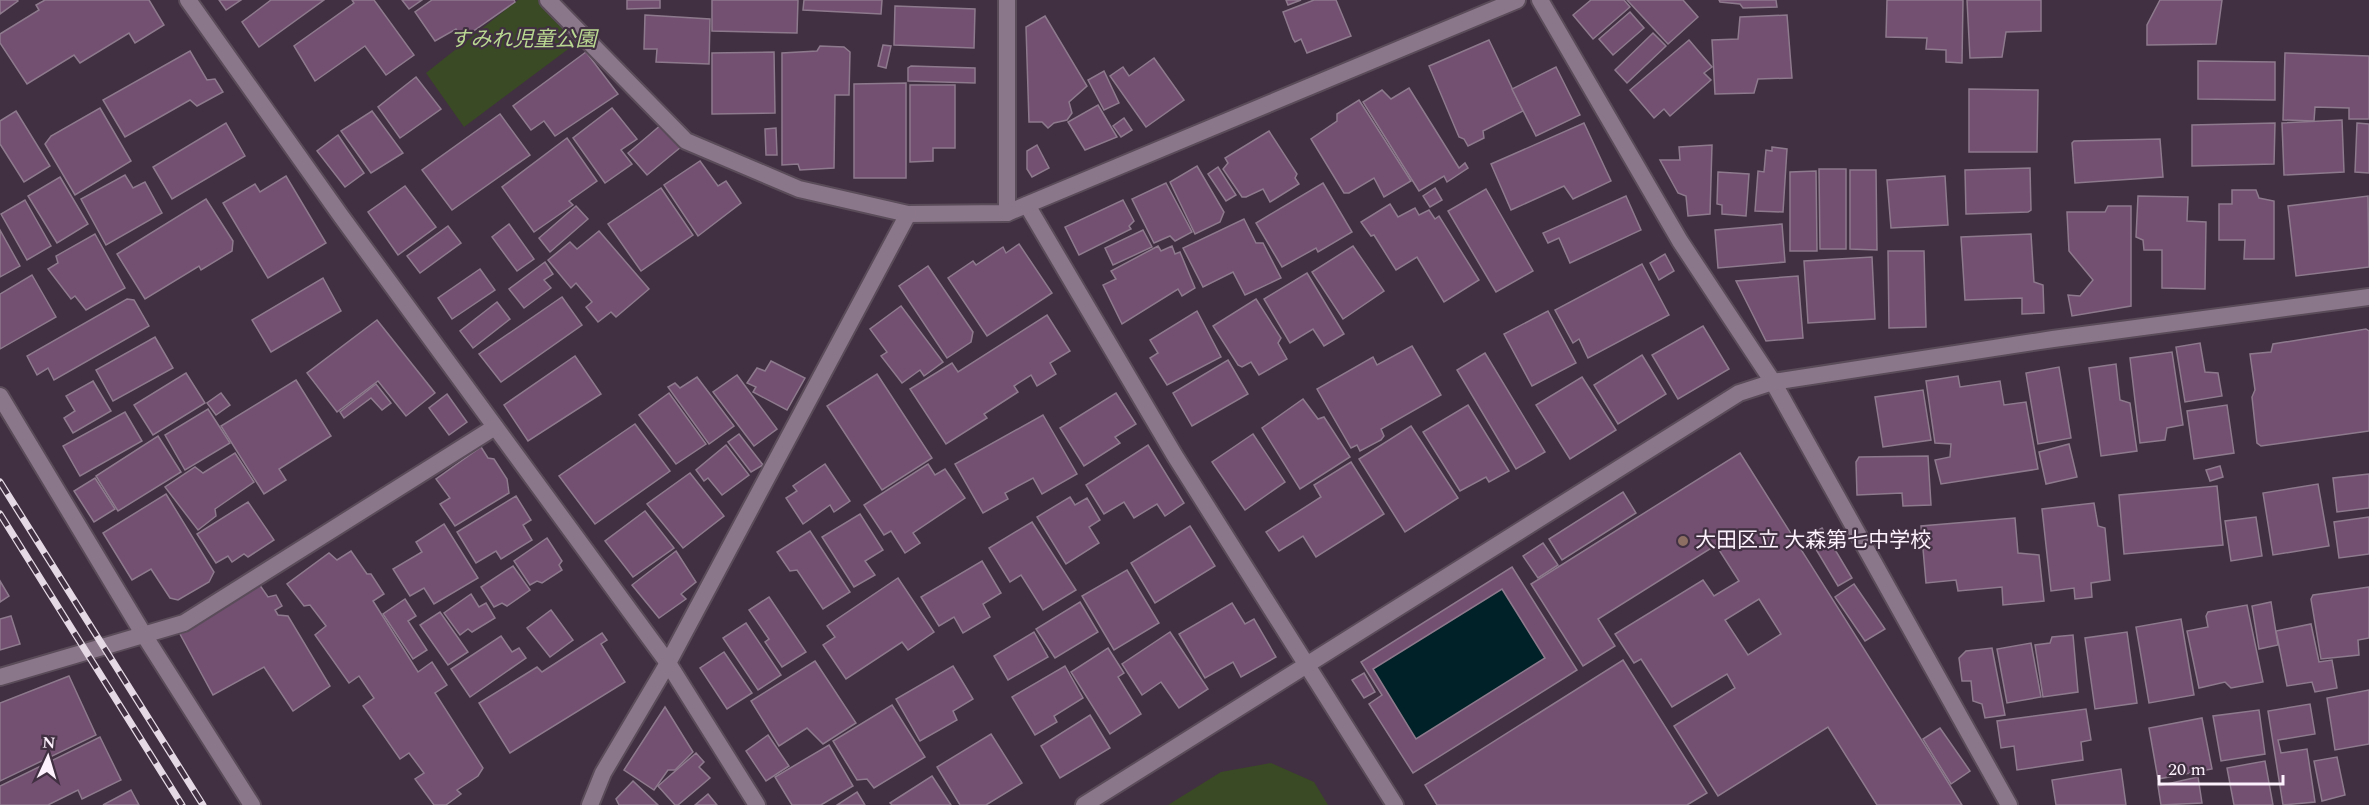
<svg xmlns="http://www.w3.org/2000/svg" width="2369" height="805" font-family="Spectral,'Noto Sans JP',serif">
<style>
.green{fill:#3a4a25}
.water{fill:#002127}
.building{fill:#734f72;stroke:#8e7a8d;stroke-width:1.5;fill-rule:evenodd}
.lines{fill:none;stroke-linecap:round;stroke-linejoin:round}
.minor-casing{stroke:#5b4c5a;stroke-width:20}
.tertiary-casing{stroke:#5b4c5a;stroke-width:20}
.minor{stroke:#8b778a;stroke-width:16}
.tertiary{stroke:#8b778a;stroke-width:16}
.rail-casing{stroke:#e5d9e5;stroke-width:7}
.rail{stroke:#413041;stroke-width:4.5;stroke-dasharray:14;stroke-linecap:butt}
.education-dot{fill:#8d6e63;stroke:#413041;stroke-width:2}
.labels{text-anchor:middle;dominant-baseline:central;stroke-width:4.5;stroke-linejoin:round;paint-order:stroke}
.park-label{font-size:21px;font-style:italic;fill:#b9d891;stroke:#413041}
.poi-label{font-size:21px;fill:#fcf1fc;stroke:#413041;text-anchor:start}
</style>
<rect width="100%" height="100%" fill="#413041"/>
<g class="green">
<polygon points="518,0 548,0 583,38 464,127 426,73"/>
<polygon points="1271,763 1314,782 1328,805 1168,805 1221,772"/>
</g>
<polygon class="water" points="1502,589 1545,658 1416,739 1373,669"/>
<g class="building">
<polygon points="0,0 17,0 18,1 0,14"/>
<polygon points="45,0 149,0 164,25 135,43 129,33 80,63 74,55 27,84 0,43 0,34 39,10 36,5"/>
<polygon points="219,0 241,0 226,10"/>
<polygon points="271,0 324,0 259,47 242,22"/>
<polygon points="352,0 374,0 414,55 386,75 365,46 315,81 294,46 354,3"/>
<polygon points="402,0 422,0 409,9"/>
<polygon points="432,0 514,0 515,2 462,39 456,29 435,41 415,12"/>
<polygon points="627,0 660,0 660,8 627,9"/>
<polygon points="712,0 798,0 797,33 712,31"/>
<polygon points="804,0 882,0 881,14 803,10"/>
<polygon points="1286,0 1301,0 1288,5"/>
<polygon points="1314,0 1336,0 1351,36 1307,53 1301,39 1295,42 1293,39 1283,12"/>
<polygon points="1591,0 1624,0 1630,7 1593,39 1573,15"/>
<polygon points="1627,0 1683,0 1698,17 1668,44"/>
<polygon points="1719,0 1776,0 1777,7 1743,8 1740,4 1720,2"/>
<polygon points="1887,0 1963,0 1962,63 1946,62 1946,50 1926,49 1927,38 1886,37"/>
<polygon points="1967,0 2041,0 2041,31 2006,32 2002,57 1970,58"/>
<polygon points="2160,0 2222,0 2216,44 2147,45 2147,25"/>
<polygon points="895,6 975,9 974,48 894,45"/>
<polygon points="1630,12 1644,28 1613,55 1599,39"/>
<polygon points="645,15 710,19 709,64 656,62 657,49 644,49"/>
<polygon points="1787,15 1792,78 1758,79 1754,93 1715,94 1712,40 1738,39 1740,17"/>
<polygon points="1045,16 1087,86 1069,102 1072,113 1067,120 1054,123 1048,128 1042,122 1029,122 1026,27"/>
<polygon points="1653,33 1666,46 1627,83 1615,70"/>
<polygon points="1489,40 1523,111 1483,131 1484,138 1468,146 1464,139 1459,137 1429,66"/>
<polygon points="1689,40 1712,67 1704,73 1711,80 1670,116 1664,109 1654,118 1630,90"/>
<polygon points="883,45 891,46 886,68 878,66"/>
<polygon points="820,46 844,47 850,52 849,95 835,95 834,168 800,170 798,164 782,165 782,53 817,51"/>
<polygon points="190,51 207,80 215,79 223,92 197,106 190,100 125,137 103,100"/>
<polygon points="586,52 618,94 555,136 544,121 531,130 513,106"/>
<polygon points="774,52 775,113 712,114 712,53"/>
<polygon points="2285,53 2369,56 2369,119 2349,119 2349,108 2315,107 2314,121 2283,120"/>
<polygon points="1154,58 1184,100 1146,127 1110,76 1123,67 1129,76"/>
<polygon points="2198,61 2275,62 2275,100 2198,99"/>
<polygon points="911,66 975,68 975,83 908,81 908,68"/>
<polygon points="1556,67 1580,115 1536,136 1512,89"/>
<polygon points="1104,71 1119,103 1104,110 1088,80"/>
<polygon points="416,77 441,109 400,138 378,107"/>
<polygon points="906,83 906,178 854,178 854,84"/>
<polygon points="910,85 955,85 955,148 933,148 933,161 910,162"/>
<polygon points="1409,88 1459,168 1465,163 1468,168 1447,182 1444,176 1419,191 1363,102 1382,90 1391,99"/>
<polygon points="1969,89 2038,90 2037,152 1969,152"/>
<polygon points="1359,100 1411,181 1384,197 1374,178 1349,193 1344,193 1311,139 1337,121 1337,114"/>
<polygon points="1098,105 1117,137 1085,150 1068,122"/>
<polygon points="100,108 131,161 75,195 45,144 51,136"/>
<polygon points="612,108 637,139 621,150 632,164 605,183 573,138"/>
<polygon points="16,111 50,166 24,182 0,144 0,121"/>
<polygon points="372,111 403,153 371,173 341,131"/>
<polygon points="500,114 530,155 452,210 422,170"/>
<polygon points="1124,118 1132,130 1121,137 1113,126"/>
<polygon points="2342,120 2344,172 2284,175 2282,123"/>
<polygon points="226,123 245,156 172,199 153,167"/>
<polygon points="1584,123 1611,181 1573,199 1564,186 1511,210 1491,164"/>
<polygon points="2275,123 2274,164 2192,166 2192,125"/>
<polygon points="2357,123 2369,124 2369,173 2355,172"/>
<polygon points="662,124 681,147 647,175 628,153"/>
<polygon points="776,128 777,155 766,155 765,129"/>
<polygon points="1269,131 1297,174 1295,178 1299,184 1270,202 1263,189 1246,197 1242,197 1223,169 1228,163 1225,158"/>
<polygon points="338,135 364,173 345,187 317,151"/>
<polygon points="567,138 597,181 569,201 573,205 534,232 502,187"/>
<polygon points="2160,139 2163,177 2075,183 2072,143 2074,141"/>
<polygon points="1037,145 1049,168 1032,177 1027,169 1027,151"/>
<polygon points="1712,145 1710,214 1688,216 1686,196 1678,193 1660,160 1680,160 1679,147"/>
<polygon points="1772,147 1787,149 1783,212 1755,211 1758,171 1764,172 1766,150 1772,151"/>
<polygon points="700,161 718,186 726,181 741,203 698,236 664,185"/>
<polygon points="1197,166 1224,212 1220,222 1195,234 1170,182"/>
<polygon points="1218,167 1236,195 1226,201 1208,174"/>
<polygon points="2030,168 2031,210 2028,212 1966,214 1965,170"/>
<polygon points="1819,169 1846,169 1846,249 1820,249"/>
<polygon points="1850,170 1876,170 1877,250 1850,249"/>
<polygon points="1816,171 1817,251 1790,251 1790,172"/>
<polygon points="1718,172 1749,174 1746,216 1722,214 1722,205 1717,204"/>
<polygon points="125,175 133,188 145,182 162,213 106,245 81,199"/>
<polygon points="286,176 326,243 268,278 223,203 255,184 260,192"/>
<polygon points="1945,176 1948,225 1891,228 1887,180"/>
<polygon points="60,177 88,224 57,243 28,196"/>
<polygon points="1166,183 1192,232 1175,241 1170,236 1154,243 1132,199"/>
<polygon points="1323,183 1352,232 1318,252 1316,248 1282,267 1256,223"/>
<polygon points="405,186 436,227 398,255 368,212"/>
<polygon points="661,188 693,235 641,271 608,224"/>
<polygon points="1435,188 1442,200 1430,207 1423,196"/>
<polygon points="1486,189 1533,271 1496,292 1448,211"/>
<polygon points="2232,190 2256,190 2259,198 2274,201 2274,259 2244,259 2245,240 2219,240 2219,204 2232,204"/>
<polygon points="1626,196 1641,230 1570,263 1559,238 1548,243 1543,233"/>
<polygon points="2138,196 2188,197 2187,221 2206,222 2205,289 2162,288 2162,250 2144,250 2143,240 2136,237"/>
<polygon points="2368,196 2369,267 2296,276 2288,206"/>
<polygon points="206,199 233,241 232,251 201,270 199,266 145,299 117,254"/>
<polygon points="25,200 51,246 27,260 1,214"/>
<polygon points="1123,200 1134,221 1129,226 1131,229 1079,255 1065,227"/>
<polygon points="1390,204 1398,217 1415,208 1419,215 1429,210 1435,219 1439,216 1479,280 1444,302 1417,257 1396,270 1374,235 1371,236 1361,222"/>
<polygon points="576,206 588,219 550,252 539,238"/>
<polygon points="2108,206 2131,206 2131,306 2072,316 2068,295 2080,296 2093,280 2069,251 2067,212 2105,212"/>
<polygon points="1244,219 1256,243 1263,243 1281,278 1245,295 1233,272 1203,287 1183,248"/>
<polygon points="509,224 534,259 517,271 492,237"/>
<polygon points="1782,224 1785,262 1718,268 1715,230"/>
<polygon points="448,226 461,243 420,273 407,256"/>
<polygon points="0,230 20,266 0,277"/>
<polygon points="1143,230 1152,247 1113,265 1105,248"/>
<polygon points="599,231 649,289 616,317 611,312 598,322 586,307 592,302 576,283 571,288 548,260 570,242 577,249"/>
<polygon points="95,234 125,288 86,310 75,296 71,299 48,269 58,263 56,256"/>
<polygon points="2031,234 2034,282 2043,285 2044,313 2022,314 2022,298 1965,300 1961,237"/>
<polygon points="1019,244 1052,293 987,336 948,278 973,261 976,265 1003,247 1006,253"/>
<polygon points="1158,246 1161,251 1172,246 1175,254 1180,252 1195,288 1182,296 1178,289 1122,324 1103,285 1116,279 1111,271"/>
<polygon points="1353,246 1384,291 1343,319 1312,272"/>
<polygon points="1888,251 1924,251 1926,327 1889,328"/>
<polygon points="1665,254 1674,271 1659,280 1650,263"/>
<polygon points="1872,257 1875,319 1808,323 1804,261"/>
<polygon points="545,262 553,274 544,280 551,288 524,308 509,289"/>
<polygon points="1642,264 1669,315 1588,358 1579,339 1573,343 1555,310"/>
<polygon points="928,266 973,332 971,342 947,358 899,286"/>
<polygon points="480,269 495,290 452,319 438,298"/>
<polygon points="1307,273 1344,334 1324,346 1313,329 1290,343 1264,299"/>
<polygon points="32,275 56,317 0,349 0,294"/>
<polygon points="1798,276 1803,338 1766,341 1736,281"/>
<polygon points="323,278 341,311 271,352 252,320"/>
<polygon points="562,297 582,325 501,382 479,354"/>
<polygon points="127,299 134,300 149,326 54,380 48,368 37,375 27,356"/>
<polygon points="1256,299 1281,338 1278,343 1287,359 1259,375 1251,362 1242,367 1238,365 1213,326"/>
<polygon points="497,302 510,319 473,348 460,331"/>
<polygon points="901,306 943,362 924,376 920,370 902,383 881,356 887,352 870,329"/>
<polygon points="1197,311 1221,357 1167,385 1150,358 1158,353 1150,340"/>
<polygon points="1548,311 1576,363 1532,386 1504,334"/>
<polygon points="1047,315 1070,351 1050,363 1056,374 1037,386 1031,375 1014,386 1018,392 984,414 987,418 946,444 910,389 952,363 958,372"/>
<polygon points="377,320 435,393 406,416 378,381 337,412 307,373"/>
<polygon points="1703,326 1729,369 1678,399 1652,355"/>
<polygon points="2366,329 2369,331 2369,431 2261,446 2257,443 2252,397 2255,390 2250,354 2271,352 2273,344"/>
<polygon points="155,337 173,368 113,401 96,370"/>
<polygon points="2200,343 2205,372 2218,373 2222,396 2185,402 2176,347"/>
<polygon points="1412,346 1441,395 1381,429 1384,436 1381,440 1360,451 1357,445 1351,448 1317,389 1373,357 1377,365"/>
<polygon points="2172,352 2183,425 2167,428 2165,440 2140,443 2130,358"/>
<polygon points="1485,353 1545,452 1516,469 1457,370"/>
<polygon points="1642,355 1666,394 1618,424 1594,385"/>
<polygon points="575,356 601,394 528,441 504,405"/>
<polygon points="1228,360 1248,394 1192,426 1173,393"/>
<polygon points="771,361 805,378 787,410 753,392 756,387 747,383 757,368 765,371"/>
<polygon points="2116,364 2120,400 2130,403 2137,451 2101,456 2089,368"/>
<polygon points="2059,367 2071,438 2038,444 2026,373"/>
<polygon points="186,373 205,403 153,435 134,405"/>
<polygon points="877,374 932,458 882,490 827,406"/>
<polygon points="737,375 777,429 754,446 713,392"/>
<polygon points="1958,376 1960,387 2000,381 2004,405 2026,402 2038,469 1941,484 1935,460 1950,457 1951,444 1935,443 1926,381"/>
<polygon points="697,377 734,426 709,444 668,387 675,383 680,388"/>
<polygon points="1582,377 1616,430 1570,459 1536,405"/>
<polygon points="296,380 331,436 279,469 286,480 264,494 221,426"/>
<polygon points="93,381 111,411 73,433 64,418 75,411 66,396"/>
<polygon points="376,384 391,403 382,410 371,398 344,418 340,412"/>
<polygon points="1923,390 1931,440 1883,447 1875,397"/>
<polygon points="221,393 230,405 216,415 207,403"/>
<polygon points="669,393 706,444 676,464 639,415"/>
<polygon points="1116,393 1136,424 1115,437 1120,443 1084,466 1060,428"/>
<polygon points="447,394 467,422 449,435 429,408"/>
<polygon points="1303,399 1318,419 1324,417 1350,457 1300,489 1262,428"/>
<polygon points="1468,405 1509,471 1489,482 1486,477 1460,491 1423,432"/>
<polygon points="2227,405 2234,453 2194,459 2187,411"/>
<polygon points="208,409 230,443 185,470 165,435"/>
<polygon points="125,412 142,441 80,476 63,446"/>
<polygon points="1043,415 1077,474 1042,494 1033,478 1005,493 1008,499 983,513 955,464"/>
<polygon points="635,424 670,471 595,524 559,476"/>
<polygon points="1411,426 1458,498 1405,532 1359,459"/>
<polygon points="739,434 763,465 751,472 728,442"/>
<polygon points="1253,434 1285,482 1245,510 1212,462"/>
<polygon points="158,436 181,472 118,511 96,476"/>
<polygon points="2069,444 2077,477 2046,484 2039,452"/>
<polygon points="726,445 749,475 722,495 708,478 704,481 696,470"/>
<polygon points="1148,445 1184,503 1165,516 1157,504 1134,518 1124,502 1104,514 1086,485"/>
<polygon points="481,447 488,458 494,459 507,479 509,493 455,526 440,504 450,498 436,479"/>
<polygon points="235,453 254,482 215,509 216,516 198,530 165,487 195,467 203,473"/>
<path d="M1740,453L1938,766L1962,805H1877L1828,727L1718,796L1674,726L1735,688L1727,674L1672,707L1641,659L1634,663L1615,634L1703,580L1714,596L1739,581L1716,545L1598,619L1615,646L1583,666L1531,584ZM1759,599L1781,634L1748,655L1725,620Z"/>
<polygon points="1928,456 1931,505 1903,506 1902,493 1857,495 1856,462 1859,457"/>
<polygon points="1351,462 1384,514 1316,557 1303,536 1279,551 1266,532 1321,497 1314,485"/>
<polygon points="825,464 850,501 834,512 830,505 803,524 786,498 797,491 793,486"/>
<polygon points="928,464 935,475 945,469 965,498 913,533 920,543 905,553 891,531 884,535 864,505"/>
<polygon points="2220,466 2223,477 2210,481 2206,470"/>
<polygon points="690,473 724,516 683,548 647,504"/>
<polygon points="2369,474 2369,508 2337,512 2333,478"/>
<polygon points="95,478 115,509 94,522 74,491"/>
<polygon points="2318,484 2329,546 2273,555 2263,493"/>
<polygon points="2217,486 2223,545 2124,554 2119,495"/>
<polygon points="1623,492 1636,513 1562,560 1549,539"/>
<polygon points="166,494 214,572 209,582 178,600 170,598 151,569 132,580 103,533"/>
<polygon points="516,496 531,520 523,525 532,540 501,559 496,551 476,563 457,532"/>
<polygon points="1070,497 1075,505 1087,498 1100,520 1089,527 1099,543 1066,564 1037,517"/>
<polygon points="248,502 274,540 248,557 244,554 232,562 228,556 216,563 197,534"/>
<polygon points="2094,503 2098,526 2105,528 2110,580 2091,583 2092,597 2075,599 2074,588 2051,591 2042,509"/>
<polygon points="645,511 674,548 633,577 605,541"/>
<polygon points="860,514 883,550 865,561 875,575 854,587 822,537"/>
<polygon points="2256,517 2262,556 2231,561 2225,521"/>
<polygon points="2369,517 2369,554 2339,558 2334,522"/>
<polygon points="2015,518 2018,553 2039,555 2044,601 2003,605 2002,587 1958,591 1956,580 1926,583 1921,526"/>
<polygon points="1032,522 1076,590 1043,610 1021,575 1010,582 989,548"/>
<polygon points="444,524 478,578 434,604 424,588 410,596 393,569 422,552 416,542"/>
<polygon points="1190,526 1215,566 1155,603 1131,563"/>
<polygon points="1822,528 1852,578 1838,586 1808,536"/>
<polygon points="810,531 850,592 823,609 797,570 790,571 777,552"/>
<polygon points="547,538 562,561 559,565 562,570 542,583 537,581 530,585 514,561"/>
<polygon points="1543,543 1558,565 1538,578 1523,556"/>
<polygon points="351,551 367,574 371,574 384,594 373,601 418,672 432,662 447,685 435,693 483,768 478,776 457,790 461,794 446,805 434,805 415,779 424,773 409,753 400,759 363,706 374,698 359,676 349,683 315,635 326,626 310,605 304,606 287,584 329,553 337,560"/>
<polygon points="676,551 696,582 681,594 686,599 659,618 632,585"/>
<polygon points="982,561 1001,593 983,604 990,617 963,633 954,617 939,626 921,597"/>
<polygon points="513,566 530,590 507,606 502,603 494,607 481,587"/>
<path d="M1512,567L1577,670L1413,773L1369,704L1382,695L1361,662ZM1502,589L1545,658L1416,739L1373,669Z"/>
<polygon points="1127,570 1159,623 1114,650 1082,596"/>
<polygon points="898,578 934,632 908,650 902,642 846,679 823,645 835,637 827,626"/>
<polygon points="0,581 9,596 0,602"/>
<polygon points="259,584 268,597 276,595 282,606 275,610 278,615 288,616 330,686 293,711 264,667 213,695 180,634"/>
<polygon points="1854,584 1885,629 1865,641 1835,597"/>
<polygon points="2369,587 2369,638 2358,640 2359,655 2321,659 2311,599 2313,595"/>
<polygon points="471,594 479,607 486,603 495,618 472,632 468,629 460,635 444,613"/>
<polygon points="769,597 806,652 782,667 765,642 769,639 749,610"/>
<polygon points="405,599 416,616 408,621 427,650 413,659 383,614"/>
<polygon points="1080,602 1098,632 1055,658 1036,629"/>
<polygon points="2271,602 2278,645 2259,649 2252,606"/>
<polygon points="1232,603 1245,624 1254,619 1276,657 1241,677 1233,662 1205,678 1179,634"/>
<polygon points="2247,605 2263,682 2231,688 2225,682 2199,688 2187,631 2208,627 2206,616 2208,612"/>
<polygon points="551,610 573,640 550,657 527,628"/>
<polygon points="440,612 468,652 448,665 420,625"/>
<polygon points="11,616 20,644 0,650 0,619"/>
<polygon points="2181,619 2194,695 2149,703 2136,627"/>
<polygon points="746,623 781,675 758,690 723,638"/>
<polygon points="2311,624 2319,662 2332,660 2337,688 2315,692 2312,682 2287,686 2276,631"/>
<polygon points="1034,632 1048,657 1008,680 994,656"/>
<polygon points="1170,632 1208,689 1179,708 1161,682 1142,695 1122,664"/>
<polygon points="2127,632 2137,703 2095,709 2085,638"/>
<polygon points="602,633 607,640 601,644 625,682 510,753 479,703 537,667 542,672"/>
<polygon points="2073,635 2078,692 2043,697 2035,645 2050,643 2052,637"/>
<polygon points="501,636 512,652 519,648 526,658 470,697 451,669"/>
<polygon points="2031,643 2041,697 2007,703 1997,649"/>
<polygon points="1108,648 1124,673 1118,677 1141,714 1110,734 1071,672"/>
<polygon points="1992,648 2005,715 1985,718 1982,704 1973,701 1971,681 1962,681 1959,658 1966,651"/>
<polygon points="724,652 752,693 727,709 700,668"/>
<polygon points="1623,660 1707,793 1687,805 1437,805 1425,785"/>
<polygon points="815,661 856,723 823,744 807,728 779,746 751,701"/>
<polygon points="953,666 973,699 953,711 957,720 920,741 896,699"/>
<polygon points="1065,666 1083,698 1054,716 1057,722 1035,735 1012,697"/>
<polygon points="1364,673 1375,692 1364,698 1352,680"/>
<polygon points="69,676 96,735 0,781 0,703"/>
<polygon points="2369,690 2369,744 2335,750 2327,698"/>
<polygon points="2310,704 2315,734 2278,740 2281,753 2307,749 2315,802 2283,805 2268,711"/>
<polygon points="892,705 925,757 874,788 867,779 857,780 833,741"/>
<polygon points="665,707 693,752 675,770 668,770 654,790 624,770"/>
<polygon points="2086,709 2091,740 2081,742 2083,760 2017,770 2014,746 2001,748 1997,721"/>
<polygon points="2259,710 2265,754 2221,761 2213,716"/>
<polygon points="1090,715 1110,748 1060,778 1041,746"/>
<polygon points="2202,718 2212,769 2158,779 2149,728"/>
<polygon points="1940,728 1970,771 1951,784 1923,739"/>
<polygon points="991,734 1022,783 986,805 960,805 937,767"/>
<polygon points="768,735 789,766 766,781 746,751"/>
<polygon points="100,737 121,780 82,799 78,790 48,805 0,805 0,786"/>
<polygon points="829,745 853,786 821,805 792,805 775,777"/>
<polygon points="696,753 704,762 699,767 710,778 678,805 675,805 658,786"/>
<polygon points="2337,757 2345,795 2322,801 2314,761"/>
<polygon points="2265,761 2273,805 2234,805 2227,768"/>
<polygon points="2121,769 2126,805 2056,805 2052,780"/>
<polygon points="932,776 951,805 892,805 890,803"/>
<polygon points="2198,777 2202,803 2161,805 2158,786"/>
<polygon points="633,781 658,805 619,805 616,799"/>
<polygon points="131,790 139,805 103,805"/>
<polygon points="857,792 865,805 837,805"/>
<polygon points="708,794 717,805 695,805"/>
</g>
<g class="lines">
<g class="minor-casing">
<g id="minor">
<polyline points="188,0 341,216 668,663 757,805"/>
<polyline points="548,0 686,141 799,189 908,214 1007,213 1007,0"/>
<polyline points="1540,0 1680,241 1773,382 2009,805"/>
<polyline points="1027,205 1175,456 1395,805"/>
<polyline points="0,396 144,635 252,805"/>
<polyline points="0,677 184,623 495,427"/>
<polyline points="590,805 603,773 668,663 908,214"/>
<polyline points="1084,805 1739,393 1773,382 2053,339 2369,297"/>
</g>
</g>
<g class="tertiary-casing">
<polyline id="tertiary" points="1007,213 1517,0"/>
</g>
<use href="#minor" class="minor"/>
<use href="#tertiary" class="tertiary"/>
<g class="rail-casing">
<g id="rail">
<polyline points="0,482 203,805"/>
<polyline points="0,514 182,805"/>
</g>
</g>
<use href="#rail" class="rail"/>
</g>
<circle class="education-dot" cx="1683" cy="541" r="6"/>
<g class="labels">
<g class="park-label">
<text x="523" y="40">すみれ児童公園</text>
</g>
<g class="poi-label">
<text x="1695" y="541">大田区立 大森第七中学校</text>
</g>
</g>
<g transform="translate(48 757) rotate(4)" stroke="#413041" stroke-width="4.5" paint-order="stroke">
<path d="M0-4.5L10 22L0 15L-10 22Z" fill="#fcf1fc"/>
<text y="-9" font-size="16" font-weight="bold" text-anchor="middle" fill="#fcf1fc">N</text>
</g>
<path d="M2159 775v9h124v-9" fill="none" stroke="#fcf1fc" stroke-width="3"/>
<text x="2168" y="775" font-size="18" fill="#fcf1fc" stroke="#413041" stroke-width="4.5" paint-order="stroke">20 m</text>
</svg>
